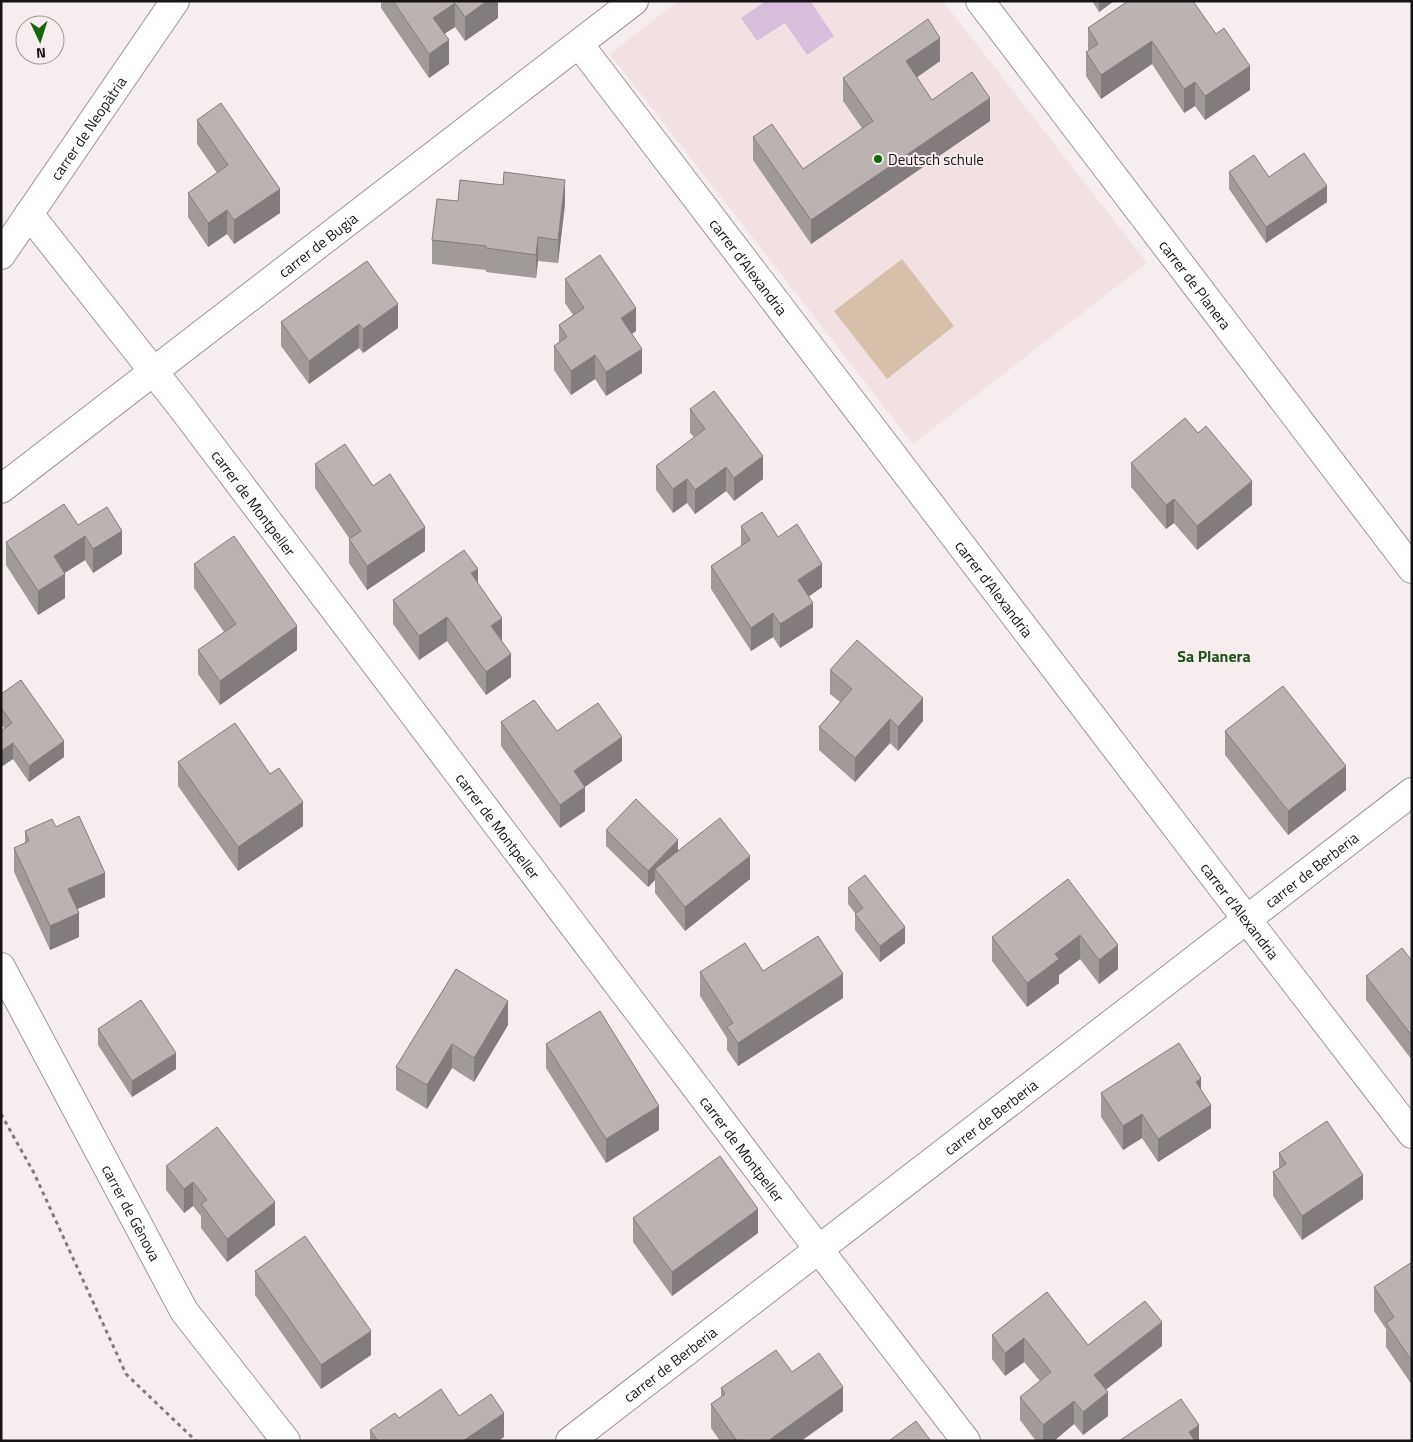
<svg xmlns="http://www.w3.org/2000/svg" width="1413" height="1442" font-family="'Titillium Web',sans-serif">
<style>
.built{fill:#f2e1e2}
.green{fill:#d6c0ac}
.water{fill:#d7bfdc}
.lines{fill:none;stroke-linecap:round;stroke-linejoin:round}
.street-casing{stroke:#9d9696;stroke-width:30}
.path{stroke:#817c7c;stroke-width:3;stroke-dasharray:4 4;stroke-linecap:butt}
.street{stroke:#fff;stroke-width:28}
.wall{fill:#a09a98}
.shaded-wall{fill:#827d7c}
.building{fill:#bab3b1;stroke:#827d7c}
.poi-dot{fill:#17680b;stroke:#f6eeee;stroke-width:2}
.labels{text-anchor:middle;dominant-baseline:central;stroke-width:4;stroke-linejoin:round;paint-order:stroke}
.street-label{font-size:15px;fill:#171415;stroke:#f6eeee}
.poi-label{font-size:15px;fill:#171415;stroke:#f6eeee;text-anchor:start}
.neighbourhood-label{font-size:16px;font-weight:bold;fill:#20511a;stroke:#f6eeee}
</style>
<rect width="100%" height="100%" fill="#f6eeee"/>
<polygon class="built" points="678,1 943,1 1147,263 913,444 610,54"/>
<polygon class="green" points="902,259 954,326 887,379 834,311"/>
<polygon class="water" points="766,1 810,1 834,36 807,55 785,23 757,41 741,18"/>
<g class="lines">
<g class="street-casing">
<g id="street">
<path id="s1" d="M980,1L1412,569"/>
<path id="s2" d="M579,44L1225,891L1412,1134"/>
<path id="s3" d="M29,214L180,405L797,1221L966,1441"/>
<path id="s4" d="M1,255L175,1"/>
<path id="s5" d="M1,489L634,1"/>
<path id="s6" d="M1,967L184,1311L286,1441"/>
<path id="s7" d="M570,1441L1412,792"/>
</g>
</g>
<polyline class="path" points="1,1114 34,1173 126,1374 196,1441"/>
<use href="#street" class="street"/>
</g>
<g class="wall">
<polygon points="381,1 498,1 498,18 465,41 455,27 444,34 449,64 429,78 381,8"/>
<polygon points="1092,1 1114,1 1099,12"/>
<polygon points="1128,1 1250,90 1205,120 1195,106 1184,113 1152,64 1101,99 1086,76 1086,52 1088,51 1088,28"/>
<polygon points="940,61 917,77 932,100 990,121 811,244 753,160 753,137 803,169 862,128 843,101 843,78"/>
<polygon points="197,120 280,213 234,244 227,234 208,247 188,217 188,193 217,173 197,144"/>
<polygon points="1229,172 1269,177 1327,202 1266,243 1229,189"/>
<polygon points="458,201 565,204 558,263 538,261 536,278 486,272 486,270 432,264 432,240"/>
<polygon points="367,261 398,328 363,353 359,348 309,384 281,346 281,322"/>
<polygon points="565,279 636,331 632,334 642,373 606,396 595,379 571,395 554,370 554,346 559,343 559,325 573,315 565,303"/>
<polygon points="1411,404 1412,404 1412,429 1411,428"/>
<polygon points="690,409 763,479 734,501 726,491 695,514 687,503 673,513 656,490 656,466 694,437 690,433"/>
<polygon points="1131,463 1252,505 1197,550 1174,523 1166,529 1131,487"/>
<polygon points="315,464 373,486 425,551 367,590 349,563 349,538 315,488"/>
<polygon points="78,525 122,554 93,573 85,560 64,573 65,598 38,615 6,565 6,542"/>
<polygon points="741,526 778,537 822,587 808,597 813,627 780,648 773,637 751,651 711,589 711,566 741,546"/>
<polygon points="194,564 297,650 220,705 198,674 198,650 224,632 194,588"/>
<polygon points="478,583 502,641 511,677 486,695 447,641 419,660 393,624 393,600"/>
<polygon points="830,670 923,721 898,751 890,743 855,782 819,750 819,727 840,702 830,694"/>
<polygon points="1,694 64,757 29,782 13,759 1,767 1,731 5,729 1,724"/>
<polygon points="501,722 557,731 622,761 585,787 585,811 560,828 501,746"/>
<polygon points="1225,731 1346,790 1288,835 1225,755"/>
<polygon points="178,762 270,774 303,826 238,871 178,786"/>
<polygon points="56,827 105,897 77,909 79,937 50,950 14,872 14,848 25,843 25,831"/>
<polygon points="606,830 678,851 750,879 685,931 655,893 655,880 648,887 606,846"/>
<polygon points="1068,879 1118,969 1099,984 1080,959 1059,975 1059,983 1027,1007 992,961 992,937"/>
<polygon points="848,888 905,943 880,962 855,930 855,913 848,904"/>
<polygon points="1412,961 1412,1060 1366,1000 1366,976"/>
<polygon points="456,969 508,1025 474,1082 452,1068 427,1109 396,1090 396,1067"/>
<polygon points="763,971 843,998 738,1066 727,1050 727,1038 700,996 700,972"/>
<polygon points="98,1029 176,1069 132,1097 98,1045"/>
<polygon points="546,1044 659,1130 606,1163 546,1068"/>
<polygon points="1201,1089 1211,1128 1158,1162 1142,1138 1123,1150 1101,1117 1101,1093"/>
<polygon points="1279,1153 1363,1199 1302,1240 1273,1196 1273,1172 1279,1168"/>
<polygon points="166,1166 275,1225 227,1262 201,1228 201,1216 193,1206 184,1213 166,1190"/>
<polygon points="633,1218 758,1233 672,1296 633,1242"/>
<polygon points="1412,1262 1412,1385 1386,1347 1386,1329 1374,1311 1374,1287"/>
<polygon points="255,1271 371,1355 321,1389 255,1295"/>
<polygon points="1047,1292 1088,1345 1162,1346 1106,1389 1108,1416 1083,1435 1074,1424 1054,1441 1036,1441 1020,1420 1020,1397 1040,1381 1024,1362 1005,1376 992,1359 992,1335"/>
<polygon points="792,1372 843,1411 801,1441 720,1441 711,1428 711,1404 721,1397 721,1388"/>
<polygon points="459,1416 504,1437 498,1441 370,1441 370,1430"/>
</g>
<g class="shaded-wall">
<polygon points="487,1 498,1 498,18 465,41 465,17"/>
<polygon points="1099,1 1114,1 1099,12"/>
<polygon points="455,3 455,27 433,41 433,18"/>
<polygon points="940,38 940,61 906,85 906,61"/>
<polygon points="449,40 449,64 429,78 429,54"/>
<polygon points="1152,41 1152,64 1101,99 1101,75"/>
<polygon points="1250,66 1250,90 1205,120 1205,96"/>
<polygon points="1195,82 1195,106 1184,113 1184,89"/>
<polygon points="990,98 990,121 811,244 811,220"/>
<polygon points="565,180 565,204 558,263 558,240"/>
<polygon points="1327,186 1327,202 1266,243 1266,227"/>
<polygon points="280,189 280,213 234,244 234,220"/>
<polygon points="227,210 227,234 208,247 208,223"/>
<polygon points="538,237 538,261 536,278 536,255"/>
<polygon points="398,304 398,328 363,353 363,329"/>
<polygon points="636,308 636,331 621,341 621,318"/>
<polygon points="359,324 359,348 309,384 309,361"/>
<polygon points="642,349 642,373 606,396 606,372"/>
<polygon points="595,355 595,379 571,395 571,371"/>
<polygon points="763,456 763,479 734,501 734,478"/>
<polygon points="726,467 726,491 695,514 695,490"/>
<polygon points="687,479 687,503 673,513 673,489"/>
<polygon points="1252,481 1252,505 1197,550 1197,526"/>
<polygon points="1174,499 1174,523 1166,529 1166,505"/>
<polygon points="425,527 425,551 367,590 367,566"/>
<polygon points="122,531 122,554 93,573 93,549"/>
<polygon points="85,536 85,560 54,580 54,556"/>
<polygon points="822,564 822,587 798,604 798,580"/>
<polygon points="478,569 478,592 471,573"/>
<polygon points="65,574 65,598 38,615 38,591"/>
<polygon points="813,603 813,627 780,648 780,624"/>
<polygon points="773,613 773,637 751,651 751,628"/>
<polygon points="447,617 447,641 419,660 419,636"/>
<polygon points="502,618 502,641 491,626"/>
<polygon points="297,626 297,650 220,705 220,681"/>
<polygon points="511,654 511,677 486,695 486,672"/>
<polygon points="923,698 923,721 898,751 898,727"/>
<polygon points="890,719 890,743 855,782 855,758"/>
<polygon points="622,737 622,761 574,794 574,771"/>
<polygon points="64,741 64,757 29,782 29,766"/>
<polygon points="13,743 13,759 1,767 1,751"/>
<polygon points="1346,766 1346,790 1288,835 1288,811"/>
<polygon points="585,787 585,811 560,828 560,805"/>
<polygon points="303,802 303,826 238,871 238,847"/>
<polygon points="678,840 678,856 655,869 655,880 648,887 648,871"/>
<polygon points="750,856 750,879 685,931 685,907"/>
<polygon points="105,873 105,897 68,913 68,889"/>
<polygon points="79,913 79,937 50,950 50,926"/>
<polygon points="905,927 905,943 880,962 880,946"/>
<polygon points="1080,935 1080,959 1059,975 1059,983 1027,1007 1027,983 1055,954"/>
<polygon points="1118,945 1118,969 1099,984 1099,960"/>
<polygon points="843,974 843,998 738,1066 738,1043"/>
<polygon points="508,1001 508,1025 474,1082 474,1058"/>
<polygon points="452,1044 452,1068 427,1109 427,1085"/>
<polygon points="176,1053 176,1069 132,1097 132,1081"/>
<polygon points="1201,1078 1201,1102 1196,1082"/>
<polygon points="1211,1105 1211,1128 1158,1162 1158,1139"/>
<polygon points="659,1106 659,1130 606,1163 606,1139"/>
<polygon points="1142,1114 1142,1138 1123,1150 1123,1126"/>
<polygon points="1363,1175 1363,1199 1302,1240 1302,1216"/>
<polygon points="193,1182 193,1206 184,1213 184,1189"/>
<polygon points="275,1202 275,1225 227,1262 227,1239"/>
<polygon points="758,1209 758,1233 672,1296 672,1272"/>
<polygon points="1162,1322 1162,1346 1094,1399 1094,1375"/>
<polygon points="371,1331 371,1355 321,1389 321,1365"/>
<polygon points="1024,1338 1024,1362 1005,1376 1005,1353"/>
<polygon points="843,1387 843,1411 801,1441 768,1441"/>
<polygon points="1108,1392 1108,1416 1083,1435 1083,1412"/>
<polygon points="1074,1401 1074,1424 1054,1441 1043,1441 1043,1425"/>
<polygon points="504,1413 504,1437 498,1441 463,1441"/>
<polygon points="1199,1425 1199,1441 1189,1441 1189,1432"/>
</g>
<g class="building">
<polygon points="393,1 487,1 465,17 455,3 433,18 449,40 429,54"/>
<polygon points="1128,1 1193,1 1216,34 1224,28 1250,66 1205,96 1195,82 1184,89 1152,41 1101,75 1086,52 1098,44 1088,28"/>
<polygon points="928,19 940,38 906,61 932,100 972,72 990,98 811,220 753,137 772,124 803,169 873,121 843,78"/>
<polygon points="221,103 280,189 234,220 227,210 208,223 188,193 228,165 197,120"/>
<polygon points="1304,153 1327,186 1266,227 1229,172 1254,155 1269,177"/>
<polygon points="504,172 565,180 558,240 538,237 536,255 486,248 486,246 432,240 437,199 458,201 460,180 503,185"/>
<polygon points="600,255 636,308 621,318 642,349 606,372 595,355 571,371 554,346 567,337 559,325 584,308 565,279"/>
<polygon points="367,261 398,304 363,329 359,324 309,361 281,322"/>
<polygon points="714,391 763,456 734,478 726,467 695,490 687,479 673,489 656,466 705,429 690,409"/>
<polygon points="1185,418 1198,433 1206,426 1252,481 1197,526 1174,499 1166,505 1131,463"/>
<polygon points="345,444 373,486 390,474 425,527 367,566 349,539 361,531 315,464"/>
<polygon points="64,504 78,525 107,507 122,531 93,549 85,536 54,556 65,574 38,591 6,542"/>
<polygon points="762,512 778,537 797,524 822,564 798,580 813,603 780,624 773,613 751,628 711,566 750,540 741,526"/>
<polygon points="234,536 297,626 220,681 198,650 236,624 194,564"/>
<polygon points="464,550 478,569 471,573 502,618 491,626 511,654 486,672 447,617 419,636 393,600"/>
<polygon points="857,640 923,698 898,727 890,719 855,758 819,727 852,689 830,670"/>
<polygon points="21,680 64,741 29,766 13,743 1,751 1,731 12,723 1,708 1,694"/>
<polygon points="1283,686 1346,766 1288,811 1225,731"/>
<polygon points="534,700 557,731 598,703 622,737 574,771 585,787 560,805 501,722"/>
<polygon points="235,723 270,774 279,768 303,802 238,847 178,762"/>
<polygon points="636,799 678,840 648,871 606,830"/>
<polygon points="79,816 105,873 68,889 79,913 50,926 14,848 29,841 25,831 52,819 56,827"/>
<polygon points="720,818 750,856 685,907 655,869"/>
<polygon points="865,875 905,927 880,946 855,914 863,908 848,888"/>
<polygon points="1068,879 1118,945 1099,960 1080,935 1055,954 1059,959 1027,983 992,937"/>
<polygon points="818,936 843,974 738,1043 727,1027 733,1023 700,972 745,943 763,971"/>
<polygon points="1402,948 1412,961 1412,1036 1366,976"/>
<polygon points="456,969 508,1001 474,1058 452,1044 427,1085 396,1067"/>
<polygon points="141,1000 176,1053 132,1081 98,1029"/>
<polygon points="600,1011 659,1106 606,1139 546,1044"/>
<polygon points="1179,1043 1201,1078 1196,1082 1211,1105 1158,1139 1142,1114 1123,1126 1101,1093"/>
<polygon points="1327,1121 1363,1175 1302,1216 1273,1172 1286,1164 1279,1153"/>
<polygon points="217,1127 275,1202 227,1239 201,1204 207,1200 193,1182 184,1189 166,1166"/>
<polygon points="720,1156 758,1209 672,1272 633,1218"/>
<polygon points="305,1236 371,1331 321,1365 255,1271"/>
<polygon points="1412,1262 1412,1361 1386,1323 1394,1317 1374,1287"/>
<polygon points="1047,1292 1088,1345 1145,1301 1162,1322 1094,1375 1108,1392 1083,1412 1074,1401 1043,1425 1020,1397 1051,1372 1024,1338 1005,1353 992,1335"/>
<polygon points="776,1350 792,1372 819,1353 843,1387 768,1441 737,1441 711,1404 725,1394 721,1388"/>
<polygon points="441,1389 459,1416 491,1394 504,1413 463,1441 378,1441 370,1430 395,1413 399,1418"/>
<polygon points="1181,1399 1199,1425 1189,1432 1195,1441 1119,1441"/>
<polygon points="916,1421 931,1441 889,1441"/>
</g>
<circle class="poi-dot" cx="878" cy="159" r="5"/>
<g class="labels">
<g class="street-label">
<text stroke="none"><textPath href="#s4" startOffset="154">carrer de Neopàtria</textPath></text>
<text stroke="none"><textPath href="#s5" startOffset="400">carrer de Bugia</textPath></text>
<text stroke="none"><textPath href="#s2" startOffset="280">carrer d'Alexandria</textPath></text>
<text stroke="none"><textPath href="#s1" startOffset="356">carrer de Planera</textPath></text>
<text stroke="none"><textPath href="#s3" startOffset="366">carrer de Montpeller</textPath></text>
<text stroke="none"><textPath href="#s2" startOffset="685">carrer d'Alexandria</textPath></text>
<text stroke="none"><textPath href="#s3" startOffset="771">carrer de Montpeller</textPath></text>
<text stroke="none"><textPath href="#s7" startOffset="936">carrer de Berberia</textPath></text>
<text stroke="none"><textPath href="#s2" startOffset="1090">carrer d'Alexandria</textPath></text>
<text stroke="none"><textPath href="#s7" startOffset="531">carrer de Berberia</textPath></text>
<text stroke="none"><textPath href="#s3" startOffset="1176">carrer de Montpeller</textPath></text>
<text stroke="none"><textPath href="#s6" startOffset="278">carrer de Gènova</textPath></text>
<text stroke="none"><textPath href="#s7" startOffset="126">carrer de Berberia</textPath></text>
</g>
<g class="poi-label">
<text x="888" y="159">Deutsch schule</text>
</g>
<g class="neighbourhood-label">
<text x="1214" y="656">Sa Planera</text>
</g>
</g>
<rect width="1413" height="1442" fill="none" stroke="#171415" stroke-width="5"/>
<g transform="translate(40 40) rotate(176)"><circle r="24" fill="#f6eeee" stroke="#9d9797"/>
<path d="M0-4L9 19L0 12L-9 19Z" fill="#17680b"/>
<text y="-8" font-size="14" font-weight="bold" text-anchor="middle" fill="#171415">N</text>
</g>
</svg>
